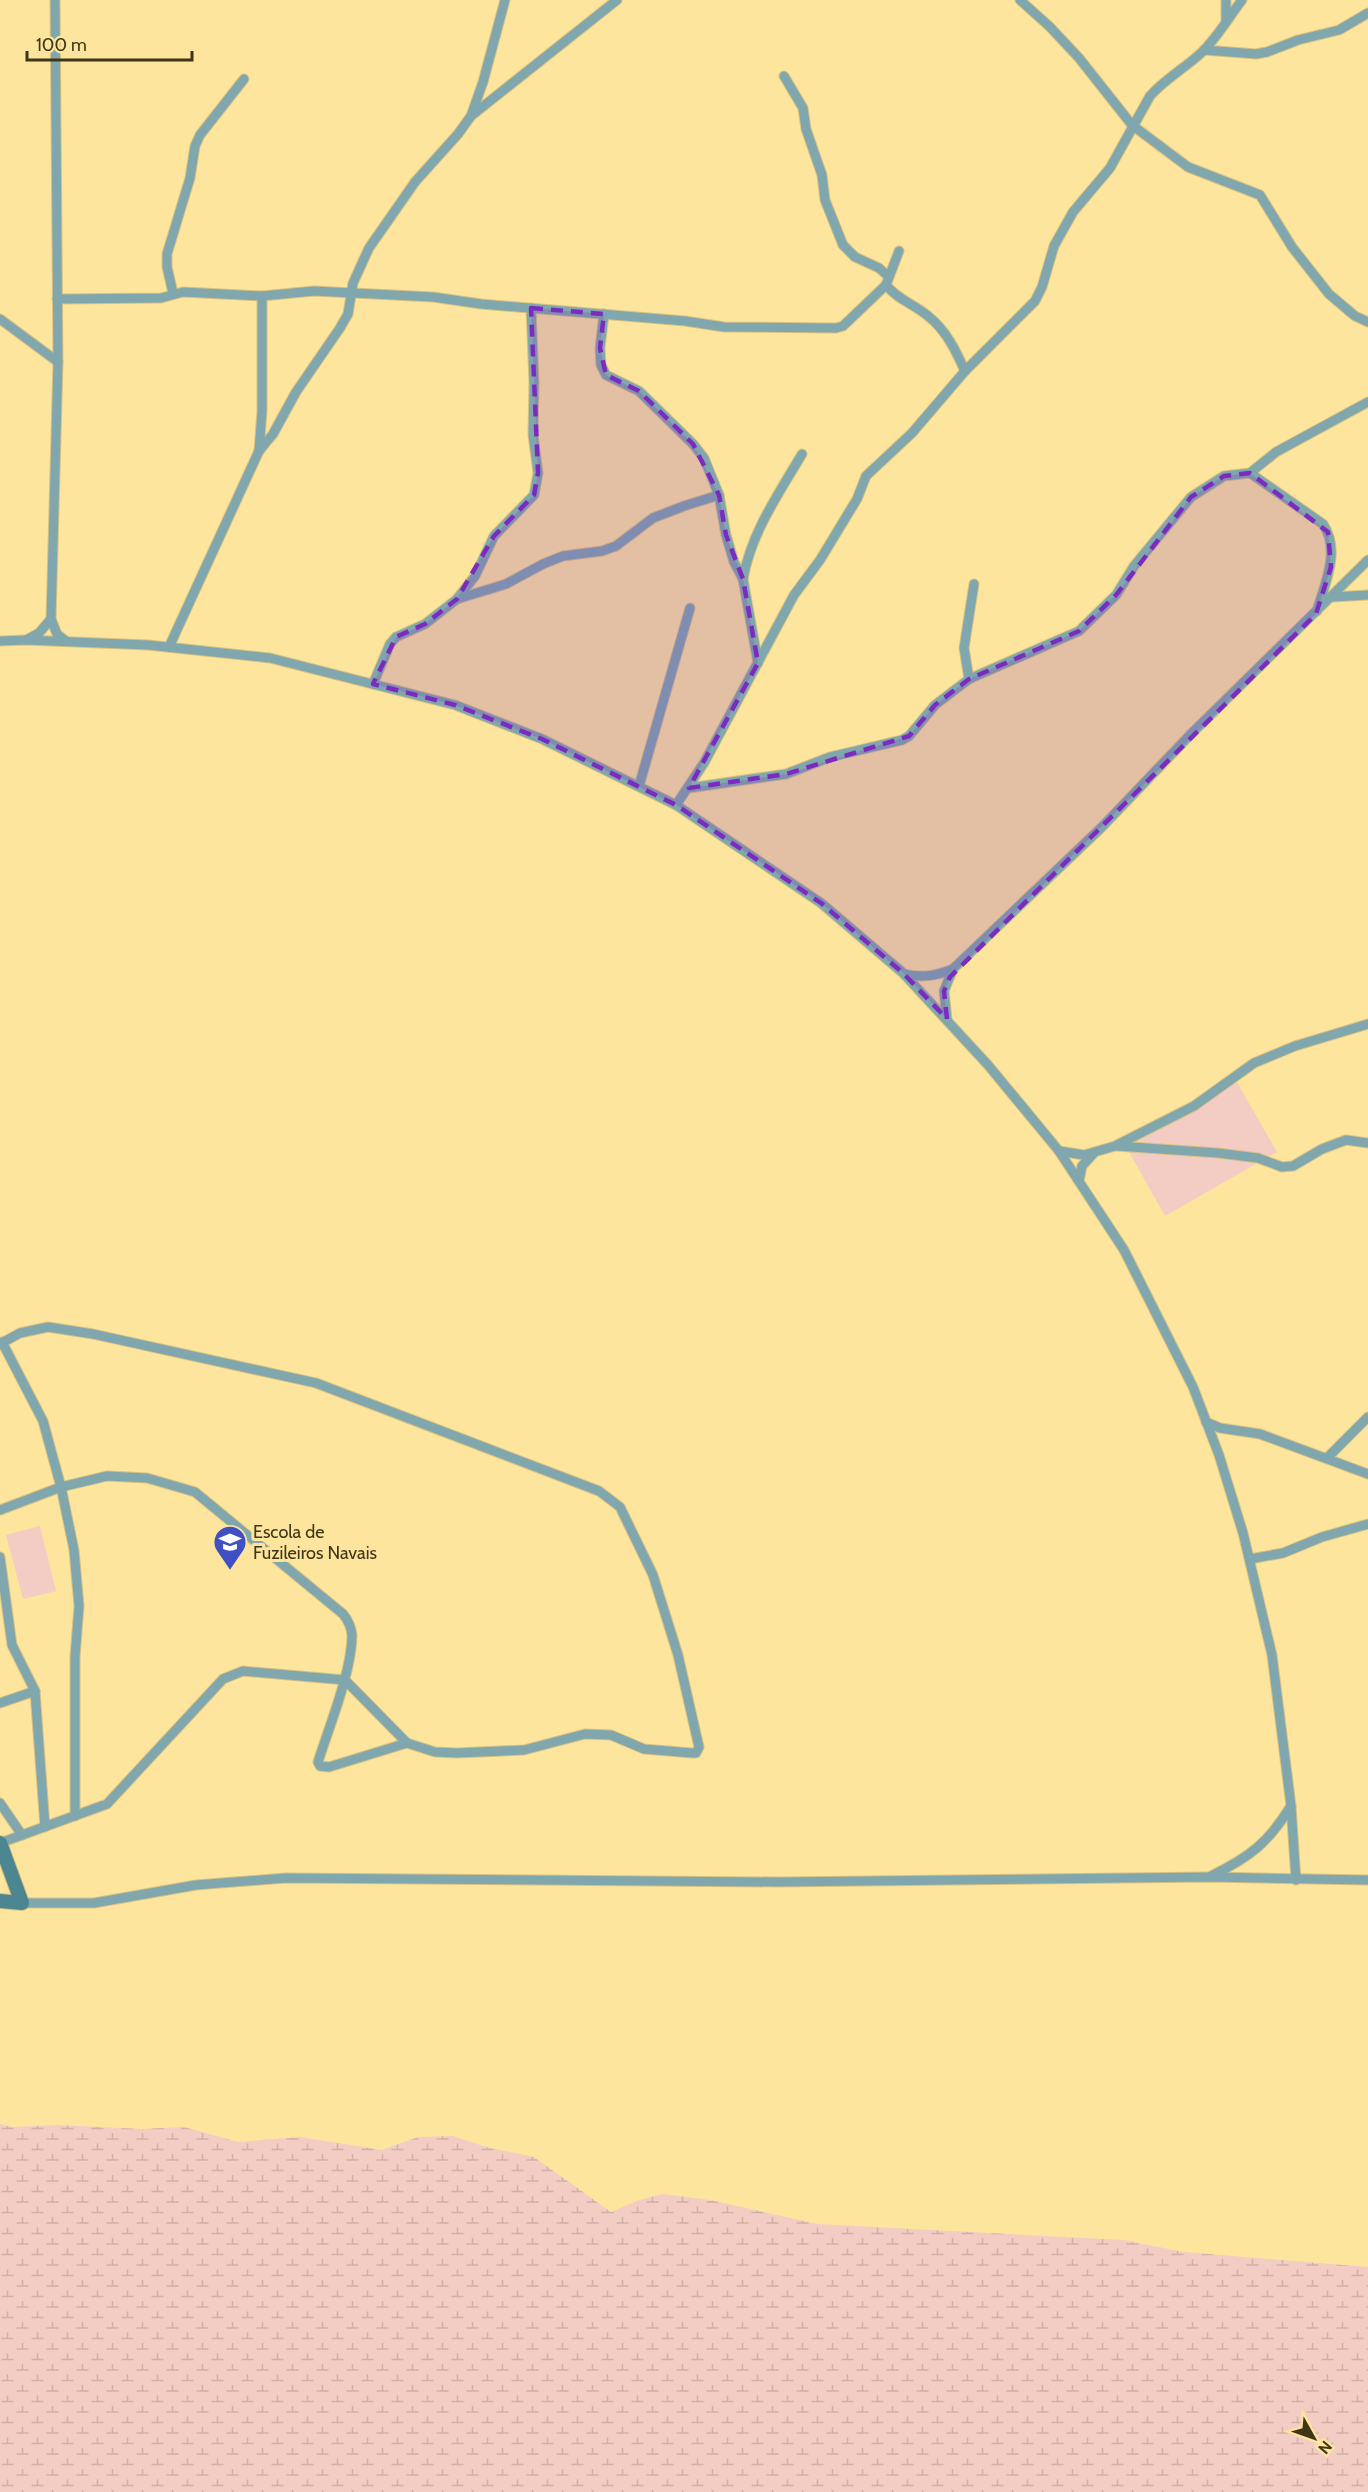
<svg xmlns="http://www.w3.org/2000/svg" width="1368" height="2492" font-family="Cabin,sans-serif">
<style>
.green{fill:#f3ccc4}
.wetland{fill:url(#wetland-marsh)}
.lines{fill:none;stroke-linecap:round;stroke-linejoin:round}
.street-casing{stroke:#d7c283;stroke-width:11}
.secondary-casing{stroke:#d7c283;stroke-width:16}
.street{stroke:#80a6ae;stroke-width:9}
.secondary{stroke:#4b8691;stroke-width:14}
.marked{fill:#7b2cbf;fill-opacity:0.2;stroke:#7b2cbf;stroke-width:4.5;stroke-dasharray:12 8;stroke-linejoin:round}
.labels{text-anchor:middle;dominant-baseline:central;stroke-width:6;stroke-linejoin:round;paint-order:stroke}
.poi-label{font-size:18px;fill:#3f3618;stroke:#fde59e;text-anchor:start}
</style>
<defs>
<pattern id="wetland-marsh" width="20" height="14" patternUnits="userSpaceOnUse" patternTransform="scale(1.5)"><rect width="20" height="14" fill="#f3ccc4"/><path d="M1 5h8M5 5V1M11 12h8M15 12V8" fill="none" stroke="#d1b0a8"/></pattern>
</defs>
<rect width="100%" height="100%" fill="#fde59e"/>
<g class="green">
<polygon points="1235,1079 1277,1152 1165,1216 1124,1143"/>
<polygon points="40,1526 56,1591 23,1599 6,1535"/>
</g>
<polygon class="wetland" points="0,2124 12,2127 58,2125 141,2129 184,2127 238,2142 300,2137 382,2150 418,2137 453,2136 486,2147 534,2157 611,2212 639,2200 663,2194 710,2200 817,2224 1123,2240 1184,2252 1368,2267 1368,2492 0,2492"/>
<g class="lines">
<g class="street-casing">
<g id="street">
<polyline points="55,0 58,362 51,619 57,634 66,641"/>
<polyline points="1020,0 1050,27 1079,58 1132,125 1188,167 1260,195 1292,247 1329,294 1355,316 1368,322"/>
<polyline points="1226,0 1226,21"/>
<polyline points="1204,50 1256,54 1267,52 1298,40 1339,30 1368,13"/>
<polyline points="784,76 803,108 806,129 822,175 825,200 843,245 855,257 879,268 889,277"/>
<polyline points="471,116 483,82 505,0"/>
<path d="M886,285C898,300 914,304 928,316C946,330 956,351 965,371"/>
<polyline points="173,293 167,267 167,254 190,178 195,146 200,135 244,79"/>
<polyline points="57,299 161,298 183,292 262,296 314,291 433,297 481,304 685,321 724,327 836,328 843,326 886,285 899,251"/>
<polyline points="604,314 600,348 601,365 606,375 639,391 693,444 704,458 719,495 726,535 734,562 743,579 758,663"/>
<polyline points="0,319 58,362"/>
<polyline points="259,451 262,411 262,296"/>
<path d="M1250,473L1323,524C1341,551 1325,583 1317,611"/>
<path d="M743,579C751,533 778,495 802,454"/>
<polyline points="1332,597 1368,595"/>
<polyline points="457,599 506,584 543,564 563,556 602,551 616,546 653,518 684,506 719,495"/>
<polyline points="28,639 39,633 51,619"/>
<polyline points="0,641 26,640 148,645 270,658 455,705 542,739 676,805 821,903 903,973 988,1065 1059,1151 1124,1250 1193,1387 1219,1455 1243,1533 1272,1655 1291,1806 1296,1880"/>
<polyline points="169,647 259,451 273,434 296,392 340,328 348,314 353,283 369,248 415,182 458,134 471,116 617,0"/>
<polyline points="969,679 964,648 974,584"/>
<polyline points="373,684 390,644 396,637 425,624 457,599 475,576 494,536 534,495 538,473 533,435 534,383 531,308"/>
<polyline points="639,786 690,608"/>
<polyline points="689,788 786,774 830,757 902,740 909,736 935,705 969,679 1079,631 1116,595 1134,566 1191,497 1224,476 1250,473 1276,452 1368,402"/>
<path d="M676,805L704,763L794,595L820,560L857,499L866,476L912,433L965,371L1035,301L1042,287L1054,246L1073,212L1110,168L1150,96C1165,79 1185,68 1201,53C1217,38 1229,17 1242,0"/>
<path d="M904,974C922,978 936,976 953,969L1102,827L1190,735L1368,560"/>
<polyline points="947,1019 944,991 953,969"/>
<polyline points="1117,1146 1218,1153 1258,1158 1282,1167 1293,1166 1322,1149 1346,1140 1368,1143"/>
<polyline points="1059,1151 1084,1155 1115,1146 1194,1106 1254,1063 1295,1046 1368,1024"/>
<polyline points="1079,1181 1082,1166 1093,1154"/>
<polyline points="2,1342 43,1421 61,1487 74,1550 79,1606 75,1657 75,1816"/>
<polyline points="0,1344 20,1333 48,1327 93,1334 316,1383 599,1491 620,1507 653,1575 678,1655 699,1747 696,1753 692,1753 644,1749 611,1735 585,1734 524,1750 457,1753 435,1752 407,1743 345,1680 243,1671 223,1679 107,1804 0,1843"/>
<polyline points="1206,1422 1220,1428 1260,1434 1368,1474"/>
<polyline points="1327,1458 1368,1417"/>
<path d="M0,1510L61,1487L107,1476L147,1478L195,1492L343,1614C348,1620 351,1626 352,1635C352,1671 329,1727 318,1762L320,1766L329,1767L407,1743"/>
<polyline points="0,1557 12,1645 35,1691 45,1827"/>
<polyline points="1250,1559 1283,1553 1322,1537 1368,1524"/>
<polyline points="0,1703 35,1691"/>
<polyline points="0,1803 22,1835"/>
<path d="M1211,1876C1250,1857 1268,1843 1291,1806"/>
<polyline points="22,1903 94,1903 196,1885 286,1878 779,1882 1209,1877 1368,1880"/>
</g>
</g>
<g class="secondary-casing">
<polyline id="secondary" points="0,1843 22,1903 0,1901"/>
</g>
<use href="#street" class="street"/>
<use href="#secondary" class="secondary"/>
</g>
<path class="marked" d="M531,308L604,314L600,348L606,375L639,391L693,444L719,495L726,535L743,579L758,663L689,788L786,774L909,736L935,705L969,679L1079,631L1116,595L1191,497L1224,476L1250,473L1328,532L1331,567L1316,614L950,977L944,991L947,1019L903,973L821,903L676,805L542,739L455,705L373,684L396,637L425,624L457,599L494,536L534,495L538,473Z"/>
<defs>
<g id="school-pin" transform="scale(1.725)"><path d="M0 17L-7.5 6A9.5 9.5 0 1 1 7.5 6Z" fill="#4050c4" stroke="#fde59e"/><path d="M0-5L7-2L0 1L-7-2ZM-4 1L0 2.5L4 1V4Q0 6-4 4Z" fill="#fff"/></g>
</defs>
<g fill-rule="evenodd">
<use href="#school-pin" x="230" y="1542"/>
</g>
<g class="labels">
<g class="poi-label">
<text x="253" y="1532">Escola de<tspan x="253" dy="21">Fuzileiros Navais</tspan></text>
</g>
</g>
<g transform="translate(1314 2438) rotate(130)" stroke="#fde59e" stroke-width="4.5" paint-order="stroke">
<path d="M0-4.5L10 22L0 15L-10 22Z" fill="#3f3618"/>
<text y="-9" font-size="16" font-weight="bold" text-anchor="middle" fill="#3f3618">N</text>
</g>
<path d="M27 51v9h165v-9" fill="none" stroke="#3f3618" stroke-width="3"/>
<text x="36" y="51" font-size="18" fill="#3f3618" stroke="#fde59e" stroke-width="4.5" paint-order="stroke">100 m</text>
</svg>
